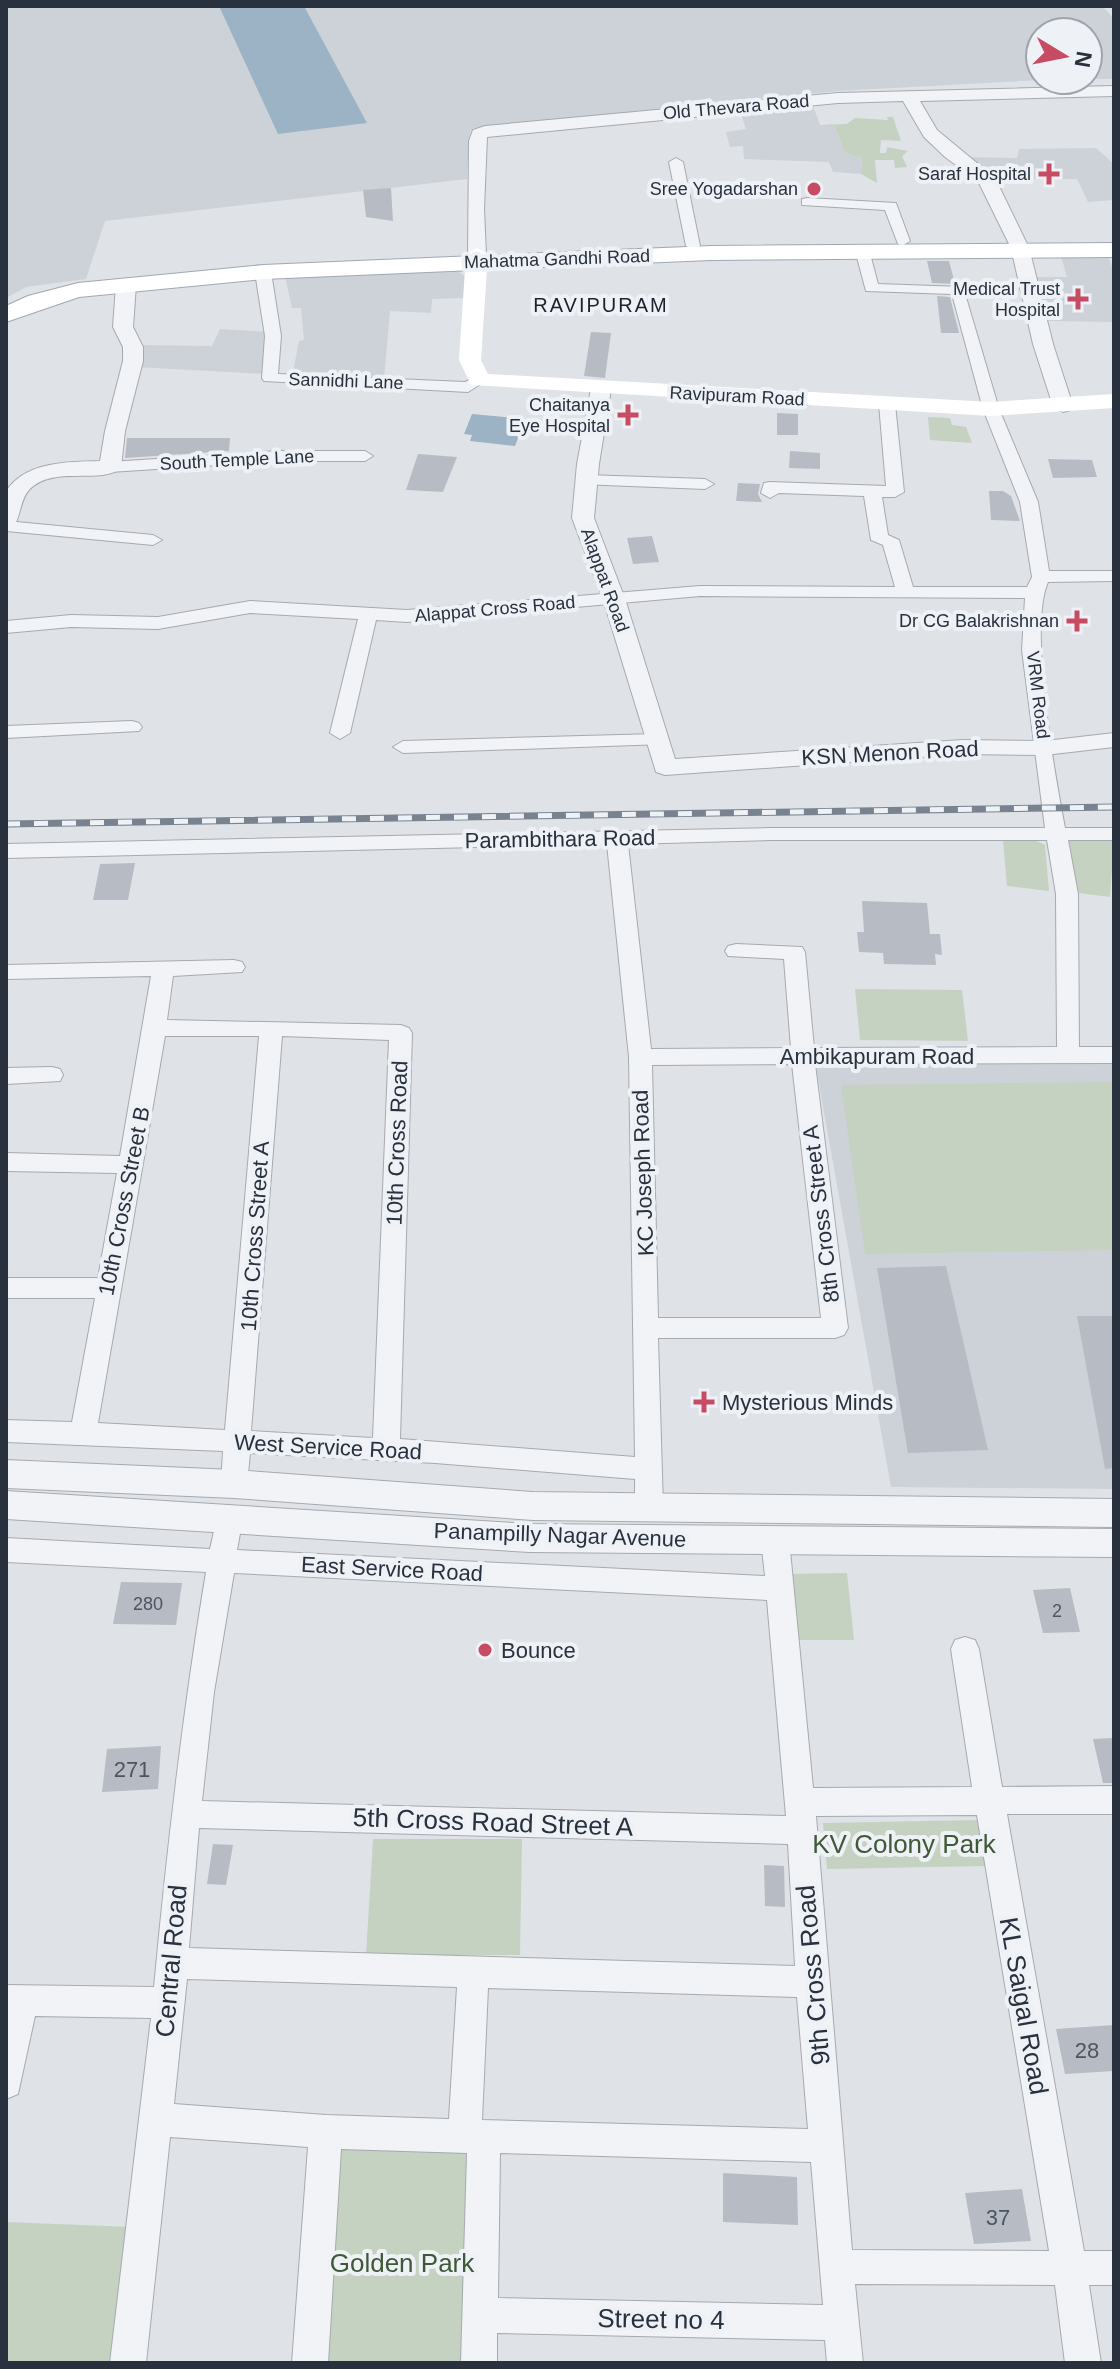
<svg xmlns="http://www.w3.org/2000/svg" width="1120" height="2369" font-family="Helvetica,sans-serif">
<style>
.built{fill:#cdd2d9}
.green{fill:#c5d1c1}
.water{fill:#9cb2c5}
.building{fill:#b7bcc4}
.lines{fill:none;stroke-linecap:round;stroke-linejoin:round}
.minor-casing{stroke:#a5aab1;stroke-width:2}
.tertiary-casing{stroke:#a5aab1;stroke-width:2}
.primary-casing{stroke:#9fa8b2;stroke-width:2}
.minor{fill:#f1f3f6;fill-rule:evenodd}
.tertiary{fill:#f1f3f6;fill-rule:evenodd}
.secondary{fill:#fff;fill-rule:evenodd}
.primary{fill:#fff;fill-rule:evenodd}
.rail-casing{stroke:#798390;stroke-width:7}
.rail{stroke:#eef1f5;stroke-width:5;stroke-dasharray:14;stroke-linecap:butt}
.poi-dot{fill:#c64b63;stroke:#eef1f5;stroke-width:3}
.labels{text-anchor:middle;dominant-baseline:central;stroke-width:8;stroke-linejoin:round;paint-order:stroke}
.far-street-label{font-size:18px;fill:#29313e;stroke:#eef1f5}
.far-poi-label{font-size:18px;fill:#29313e;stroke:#eef1f5;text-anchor:end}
.number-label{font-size:18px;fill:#4c5460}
.far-neighbourhood-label{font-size:20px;letter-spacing:2px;fill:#1b232e;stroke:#eef1f5}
.street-label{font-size:22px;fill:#29313e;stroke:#eef1f5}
.poi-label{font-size:22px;fill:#29313e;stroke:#eef1f5;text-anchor:start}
.near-number-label{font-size:22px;fill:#4c5460}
.near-street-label{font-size:26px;fill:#29313e;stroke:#eef1f5}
.near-park-label{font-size:26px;fill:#3f5837;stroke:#eef1f5}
</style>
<rect width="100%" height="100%" fill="#dfe3e7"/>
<g class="built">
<polygon points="6,6 1102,6 1114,19 1114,79 1088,79 1088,32 1040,32 1040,80 838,91 473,128 469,136 467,179 105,221 86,279 26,287 6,298"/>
<polygon points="813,106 820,125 835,127 845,153 862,158 861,174 833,172 829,162 744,159 743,146 730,147 726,132 746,129 741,114"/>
<polygon points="1096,148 1114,164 1114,200 1088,202 1077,179 991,180 962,157 1017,158 1019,149"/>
<polygon points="1061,256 1108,256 1114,272 1114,322 1048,321 1036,277 1067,277"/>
<polygon points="453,268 466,277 466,298 432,299 431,313 390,311 384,379 292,377 299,341 304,340 301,308 292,308 285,277"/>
<polygon points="220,329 269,332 266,374 136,367 139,345 212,346"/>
<polygon points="815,1062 1114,1064 1114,1489 891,1487"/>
</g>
<g class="green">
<polygon points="887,117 893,117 901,141 881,140 880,153 886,153 887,147 908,151 902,156 907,167 895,168 894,160 875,160 877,183 861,174 862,158 845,153 835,127 820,125 847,124 855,118 888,120"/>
<polygon points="928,417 950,418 952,425 966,427 972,443 930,440"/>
<polygon points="1032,839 1045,845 1049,891 1007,886 1003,840"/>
<polygon points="1067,839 1114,839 1110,897 1079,893"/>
<polygon points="855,989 962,990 968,1041 860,1040"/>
<polygon points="1114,1082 1114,1250 865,1254 841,1085"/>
<polygon points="847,1573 854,1640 795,1640 789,1574"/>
<polygon points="979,1820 986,1866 827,1869 823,1823"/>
<polygon points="373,1839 522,1839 520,1955 366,1955"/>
<polygon points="342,2146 476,2149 466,2363 323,2363"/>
<polygon points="6,2222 131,2227 110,2363 6,2361"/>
</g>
<g class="water">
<polygon points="219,6 304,6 367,123 278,134"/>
<polygon points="472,414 525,419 515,446 470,441 472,435 464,434"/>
</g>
<g class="building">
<polygon points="391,188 393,221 366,217 363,190"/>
<polygon points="927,261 949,261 955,284 932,283"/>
<polygon points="937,296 950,297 959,333 941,333"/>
<polygon points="591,332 611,333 605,378 584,376"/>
<polygon points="777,413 798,414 798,435 777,435"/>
<polygon points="127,438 230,438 229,451 125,458"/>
<polygon points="790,451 820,453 820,469 789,468"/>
<polygon points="418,454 457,457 443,492 406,490"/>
<polygon points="1048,459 1092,460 1097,477 1053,478"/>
<polygon points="738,483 760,484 758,494 762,502 736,501"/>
<polygon points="989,491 1003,491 1011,496 1020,521 991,520"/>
<polygon points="652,536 659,562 633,564 627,538"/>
<polygon points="135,863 128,900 93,900 100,864"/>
<polygon points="862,901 927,903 930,934 940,934 942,955 935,954 936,965 884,964 883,953 859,952 857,932 864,932"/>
<polygon points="946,1266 988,1450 908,1453 877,1268"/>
<polygon points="1077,1316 1114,1316 1114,1468 1105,1469"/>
<polygon points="121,1582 182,1583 176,1625 113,1624"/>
<polygon points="1070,1588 1080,1632 1043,1633 1033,1590"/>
<polygon points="1114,1738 1114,1783 1103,1783 1093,1739"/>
<polygon points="161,1746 158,1789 102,1792 107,1749"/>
<polygon points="213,1844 233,1845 226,1885 207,1884"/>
<polygon points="764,1865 784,1866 785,1907 765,1906"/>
<polygon points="1114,2025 1114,2071 1065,2074 1056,2029"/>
<polygon points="723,2173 797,2177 798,2225 723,2222"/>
<polygon points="1022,2189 1031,2241 974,2244 965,2193"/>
</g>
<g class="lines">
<g class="minor-casing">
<g id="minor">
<polygon points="676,158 683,162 700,246 693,250 686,246 669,162"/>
<polygon points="807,198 896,203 910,241 903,245 898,244 885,210 802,205 802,199"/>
<path d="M862,246L869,250L878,284L963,287L999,409L1038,502L1049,571H1114V581L1048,582C1028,628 1055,775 1065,828H1114V840H1068L1078,894L1079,1047H1114V1063L815,1064L848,1328L844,1335L835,1338H658L663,1508L659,1516L649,1519L639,1516L635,1508V1479L435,1463L250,1453L247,1484L244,1492L234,1495L224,1492L221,1484L223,1451L6,1442V1420L72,1422L95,1298H6V1278H98L117,1173L6,1171V1153L120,1156L151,976L6,979V965L234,960L242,962L245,967L242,972L173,976L167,1020L401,1025L409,1028L412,1033L400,1439L635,1457L629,1057L607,844L6,858V844L770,828H1045L1022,650L1025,598L700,596L407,622L376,620L350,733L340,739L330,733L358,619L250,613L158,629L71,627L6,633V621L71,615L158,617L250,601L407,610L700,586L895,587L883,545L871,540L864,496L779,493L770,498L761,493L764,483L770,482L886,486L879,404L887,399L895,404L904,492L895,497H882L888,535L899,540L913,587H1027L1032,577L1020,502L983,409L952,294L866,291L855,250ZM770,840H1047L1056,894L1057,1047L814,1048L805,952L802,947L736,944L728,946L725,951L728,956L784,959L791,1048L651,1049L628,844ZM165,1036H259L225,1430L98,1423ZM282,1036L389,1040L373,1438L251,1431ZM792,1064L821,1318H658L652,1065Z"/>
<polygon points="263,267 271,272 281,336 278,374 465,382 479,375 487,380 468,392 264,381 262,378 265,336 255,272"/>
<polygon points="278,451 365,451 373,456 365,461 278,461 110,472 101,467 110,462"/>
<polygon points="586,475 705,479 714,484 705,489 580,484 577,480 580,476"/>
<polygon points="6,521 153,535 162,540 153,545 6,531"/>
<polygon points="132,721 139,723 142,727 139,731 6,738 6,726"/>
<polygon points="657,734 667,740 664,744 403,753 393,747 403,741"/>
<polygon points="52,1067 60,1069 63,1075 60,1081 6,1084 6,1068"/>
<path d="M229,1506L239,1509L243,1517L237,1550L765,1576L761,1540L765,1532L775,1529L785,1532L789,1540L813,1788L972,1787L951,1649L955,1640L965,1637L975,1640L979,1649L1002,1787L1114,1786V1814H1007L1084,2251H1114V2285H1089L1101,2363H1065L1055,2285L855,2284L863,2363H827L825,2340L497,2333V2363H461L467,2153L341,2149L328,2363H292L308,2147L170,2137L146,2363H110L151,2018L35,2016L18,2094L6,2099V1985L154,1987C167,1848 183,1710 206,1572L6,1562V1538L210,1549L219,1509ZM234,1573L767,1600L786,1816L202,1801L214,1692ZM977,1815L1049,2251L852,2250L816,1816ZM199,1828L788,1844L795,1966L189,1948ZM187,1979L457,1987L449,2119L326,2115L174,2104ZM488,1988L797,1997L808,2129L482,2120ZM500,2153L811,2162L823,2305L498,2298Z"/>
</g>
</g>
<g class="tertiary-casing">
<g id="tertiary">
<polygon points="1114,86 1114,96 920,101 937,130 995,178 1029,248 1053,344 1073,406 1070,410 1063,412 1053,406 1033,344 1011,248 978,181 945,157 924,137 903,101 838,103 487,137 484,209 486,254 477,260 468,254 469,141 473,130 485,126 838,93"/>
<path d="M126,279L136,285L133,327L143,347V361L125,431L121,467C104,486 53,464 29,490C20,500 21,515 14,526L6,528V491C26,461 68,462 100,461L105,431L123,361V347L113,327L116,285Z"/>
<polygon points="601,383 611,389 599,464 594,518 625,599 675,759 963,740 1045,741 1114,733 1114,747 1045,755 963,754 665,775 656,772 603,599 572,518 577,464 591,389"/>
<polygon points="6,1460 234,1470 533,1492 1114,1499 1114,1527 533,1520 234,1498 6,1488"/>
<polygon points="6,1491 529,1524 1114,1529 1114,1557 529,1552 6,1519"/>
</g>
</g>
<g class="primary-casing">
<polygon id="primary" points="1114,243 1114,257 711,260 263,279 79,297 6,322 6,306 28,296 78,283 263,265 711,246"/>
</g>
<use href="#minor" class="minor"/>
<use href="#tertiary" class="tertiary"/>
<polygon class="secondary" points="477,248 488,254 481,360 488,374 991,402 1114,394 1114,408 991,416 471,385 459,360 466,254"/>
<use href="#primary" class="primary"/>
<g class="rail-casing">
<polyline id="rail" points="6,824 1114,807"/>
</g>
<use href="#rail" class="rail"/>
</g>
<g class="poi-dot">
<path d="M1045 162h8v8h8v8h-8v8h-8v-8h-8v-8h8z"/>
<circle cx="814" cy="189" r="8"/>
<path d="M1074 287h8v8h8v8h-8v8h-8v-8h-8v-8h8z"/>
<path d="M624 403h8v8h8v8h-8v8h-8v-8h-8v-8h8z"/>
<path d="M1073 609h8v8h8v8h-8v8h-8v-8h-8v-8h8z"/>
<path d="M700 1390h8v8h8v8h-8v8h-8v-8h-8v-8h8z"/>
<circle cx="485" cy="1650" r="8"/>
</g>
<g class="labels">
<g class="far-street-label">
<text transform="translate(736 107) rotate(-5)">Old Thevara Road</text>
<text transform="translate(557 259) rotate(-2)">Mahatma Gandhi Road</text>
<text transform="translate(346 381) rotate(2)">Sannidhi Lane</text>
<text transform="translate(737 396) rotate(3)">Ravipuram Road</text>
<text transform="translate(237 460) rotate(-3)">South Temple Lane</text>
<text transform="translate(605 580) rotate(70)">Alappat Road</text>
<text transform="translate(495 609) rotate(-5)">Alappat Cross Road</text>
<text transform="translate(1038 695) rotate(83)">VRM Road</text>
</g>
<g class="far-poi-label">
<text x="1031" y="174">Saraf Hospital</text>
<text x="798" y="189">Sree Yogadarshan</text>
<text x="1060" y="289">Medical Trust<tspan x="1060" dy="21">Hospital</tspan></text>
<text x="610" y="405">Chaitanya<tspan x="610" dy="21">Eye Hospital</tspan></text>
<text x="1059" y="621">Dr CG Balakrishnan</text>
</g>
<g class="number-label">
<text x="148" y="1604">280</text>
<text x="1057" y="1611">2</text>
</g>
<g class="far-neighbourhood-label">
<text x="601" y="305">RAVIPURAM</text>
</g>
<g class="street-label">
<text transform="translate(890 753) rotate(-3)">KSN Menon Road</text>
<text transform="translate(560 839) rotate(-1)">Parambithara Road</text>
<text x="877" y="1056">Ambikapuram Road</text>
<text transform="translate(397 1143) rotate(-88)">10th Cross Road</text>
<text transform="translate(643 1173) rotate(-92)">KC Joseph Road</text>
<text transform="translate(124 1201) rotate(-79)">10th Cross Street B</text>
<text transform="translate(821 1214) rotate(-97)">8th Cross Street A</text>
<text transform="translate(255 1236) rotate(-86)">10th Cross Street A</text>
<text transform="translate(328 1447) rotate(3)">West Service Road</text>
<text transform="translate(560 1535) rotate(2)">Panampilly Nagar Avenue</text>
<text transform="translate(392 1569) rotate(3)">East Service Road</text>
</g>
<g class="poi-label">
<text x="722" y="1402">Mysterious Minds</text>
<text x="501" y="1650">Bounce</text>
</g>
<g class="near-number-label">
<text x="132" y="1769">271</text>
<text x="1087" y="2050">28</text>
<text x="998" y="2217">37</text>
</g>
<g class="near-street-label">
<text transform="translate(493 1822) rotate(2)">5th Cross Road Street A</text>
<text transform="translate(171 1961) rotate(-85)">Central Road</text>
<text transform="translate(813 1975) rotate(-95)">9th Cross Road</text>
<text transform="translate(1024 2006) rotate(80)">KL Saigal Road</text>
<text transform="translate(661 2319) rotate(1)">Street no 4</text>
</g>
<g class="near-park-label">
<text x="904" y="1844">KV Colony Park</text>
<text x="402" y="2263">Golden Park</text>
</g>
</g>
<rect width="1120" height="2369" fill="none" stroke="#29313e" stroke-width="16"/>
<g transform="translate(1064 56) rotate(100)"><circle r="38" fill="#eef1f5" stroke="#9fa4ac" stroke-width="2"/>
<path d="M0-6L14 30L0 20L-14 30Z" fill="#c64b63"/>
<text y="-12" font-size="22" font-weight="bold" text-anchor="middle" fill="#29313e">N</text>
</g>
</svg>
